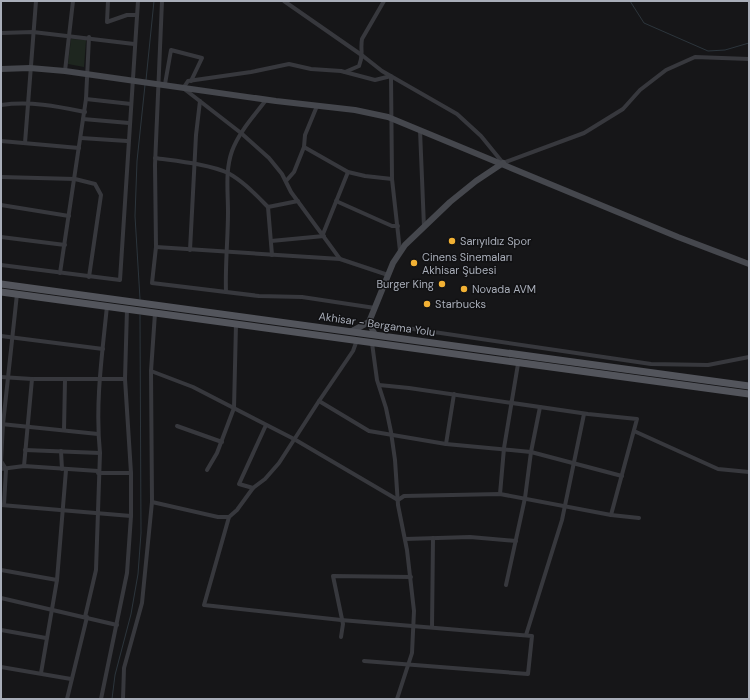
<svg xmlns="http://www.w3.org/2000/svg" width="750" height="700" font-family="'DM Sans',sans-serif">
<style>
.park{fill:#1e261f}
.lines{fill:none;stroke-linecap:round;stroke-linejoin:round}
.stream{stroke:#2c353c;stroke-width:1}
.street{stroke:#37383d;stroke-width:4}
.secondary{stroke:#45474d;stroke-width:6}
.primary{stroke:#53555c;stroke-width:7}
.poi-dot{fill:#f2b134;stroke:#111113;stroke-width:1.5}
.labels{text-anchor:middle;dominant-baseline:central;stroke-width:3;stroke-linejoin:round;paint-order:stroke}
.poi-label{font-size:11px;fill:#a8adb8;stroke:#111113;text-anchor:start}
.street-label{font-size:11px;fill:#a8adb8;stroke:#111113}
</style>
<rect width="100%" height="100%" fill="#161618"/>
<polygon class="park" points="71,39 86,40 84,67 68,64"/>
<g class="lines">
<g class="stream">
<polyline points="630,1 644,23 708,51 725,50 749,43"/>
<polyline points="146,80 154,1"/>
<polyline points="140,299 135,216 137,161 145,85"/>
<polyline points="112,699 115,675 131,614 138,574 141,533 140,315"/>
</g>
<g class="street">
<polyline points="108,1 107,22 127,15 136,15"/>
<polyline points="162,1 155,165 156,247 152,283 259,296 302,297 375,308"/>
<polyline points="284,1 363,56 382,71 457,114 481,136 503,163 584,133 623,109 640,90 666,70 695,57 749,59"/>
<polyline points="1,33 33,32 134,44"/>
<polyline points="65,71 73,1"/>
<path d="M345,72L359,66C364,54 360,50 362,39L384,1"/>
<polyline points="165,84 171,50 202,58 191,81"/>
<polyline points="184,87 188,81 251,72 289,64 311,69 341,71 375,80 391,76 392,179 400,251"/>
<polyline points="183,88 241,133 269,158 282,174 291,192 340,259 388,275"/>
<polyline points="86,99 131,104"/>
<path d="M1,105C30,101 56,106 85,112"/>
<polyline points="317,106 305,135 304,147 348,172 365,176 392,179"/>
<polyline points="83,119 129,123"/>
<polyline points="420,130 424,227"/>
<polyline points="81,138 127,141"/>
<polyline points="1,141 79,148"/>
<polyline points="25,143 36,1"/>
<path d="M155,158C176,161 209,164 228,173C243,181 256,195 268,207L272,255"/>
<polyline points="1,177 75,179 95,184 101,195 89,277"/>
<polyline points="286,181 294,172 304,147"/>
<polyline points="336,201 392,226 398,226"/>
<polyline points="1,205 69,216"/>
<polyline points="268,207 298,201"/>
<polyline points="323,234 348,172"/>
<polyline points="1,237 65,245"/>
<polyline points="271,241 324,236"/>
<polyline points="156,247 340,259"/>
<polyline points="190,250 196,135 200,101"/>
<polyline points="1,265 120,280 138,1"/>
<polyline points="60,273 86,99 89,37"/>
<path d="M226,292C225,265 228,239 228,212C228,191 225,171 232,151C239,132 254,116 266,100"/>
<polyline points="393,326 651,364 708,365 749,357"/>
<polyline points="1,336 103,349"/>
<polyline points="372,343 377,380 386,408 391,432 395,460 398,505 407,550 414,611 412,653 397,699"/>
<polyline points="151,371 193,387 294,439 398,500 404,496 500,494 611,515 639,518"/>
<polyline points="1,377 32,379 125,379"/>
<polyline points="379,385 409,388 588,414 637,419 611,515"/>
<polyline points="319,401 369,431 446,444 531,452 622,476"/>
<polyline points="1,424 98,434"/>
<polyline points="177,426 222,442"/>
<polyline points="64,430 65,380"/>
<polyline points="634,431 718,469 749,472"/>
<polyline points="446,444 454,394"/>
<polyline points="25,450 100,453"/>
<polyline points="61,451 62,469"/>
<polyline points="24,466 32,379"/>
<polyline points="1,469 24,466 98,471"/>
<polyline points="207,470 217,453 234,408 236,324"/>
<polyline points="98,473 131,473"/>
<polyline points="253,488 239,484 266,425"/>
<polyline points="500,494 504,448 518,364"/>
<polyline points="152,502 218,517 229,517 237,510 253,488 265,479 279,463 319,401 353,351 357,340"/>
<polyline points="1,505 131,516"/>
<polyline points="4,505 6,469 1,461 3,424 17,294"/>
<polyline points="229,517 204,605 341,620 532,636 528,674 364,661"/>
<polyline points="405,539 470,537 516,541"/>
<polyline points="1,570 57,580"/>
<polyline points="506,585 525,498 531,452 540,407"/>
<polyline points="1,598 117,625"/>
<path d="M85,617L96,570L100,453C95,404 102,356 107,306"/>
<polyline points="432,627 433,538"/>
<polyline points="1,630 46,638"/>
<polyline points="526,635 562,520 584,414"/>
<polyline points="341,637 343,624 333,576 411,577"/>
<polyline points="1,667 71,679"/>
<polyline points="41,673 57,580 66,470"/>
<polyline points="67,699 87,617"/>
<polyline points="101,699 127,573 131,516 131,473 125,379 127,309"/>
<polyline points="123,699 124,668 142,603 152,502 151,371 155,313"/>
</g>
<g class="secondary">
<polyline points="1,69 30,68 65,71 276,101 355,110 388,117 678,237 749,264"/>
<polyline points="369,322 375,335"/>
<polyline points="352,331 369,322 393,263 405,245 450,202 476,181 503,163"/>
</g>
<g class="primary">
<polyline points="1,284 749,386"/>
<polyline points="1,292 749,394"/>
</g>
</g>
<g class="poi-dot">
<circle cx="452" cy="241" r="4"/>
<circle cx="414" cy="263" r="4"/>
<circle cx="442" cy="284" r="4"/>
<circle cx="464" cy="289" r="4"/>
<circle cx="427" cy="304" r="4"/>
</g>
<g class="labels">
<g class="poi-label">
<text x="460" y="241">Sarıyıldız Spor</text>
<text x="422" y="257">Cinens Sinemaları<tspan x="422" dy="13">Akhisar Şubesi</tspan></text>
<text x="434" y="284" text-anchor="end">Burger King</text>
<text x="472" y="289">Novada AVM</text>
<text x="435" y="304">Starbucks</text>
</g>
<g class="street-label">
<text transform="translate(377 324) rotate(8)">Akhisar - Bergama Yolu</text>
</g>
</g>
<rect width="750" height="700" fill="none" stroke="#a8adb8" stroke-width="4"/>
</svg>
